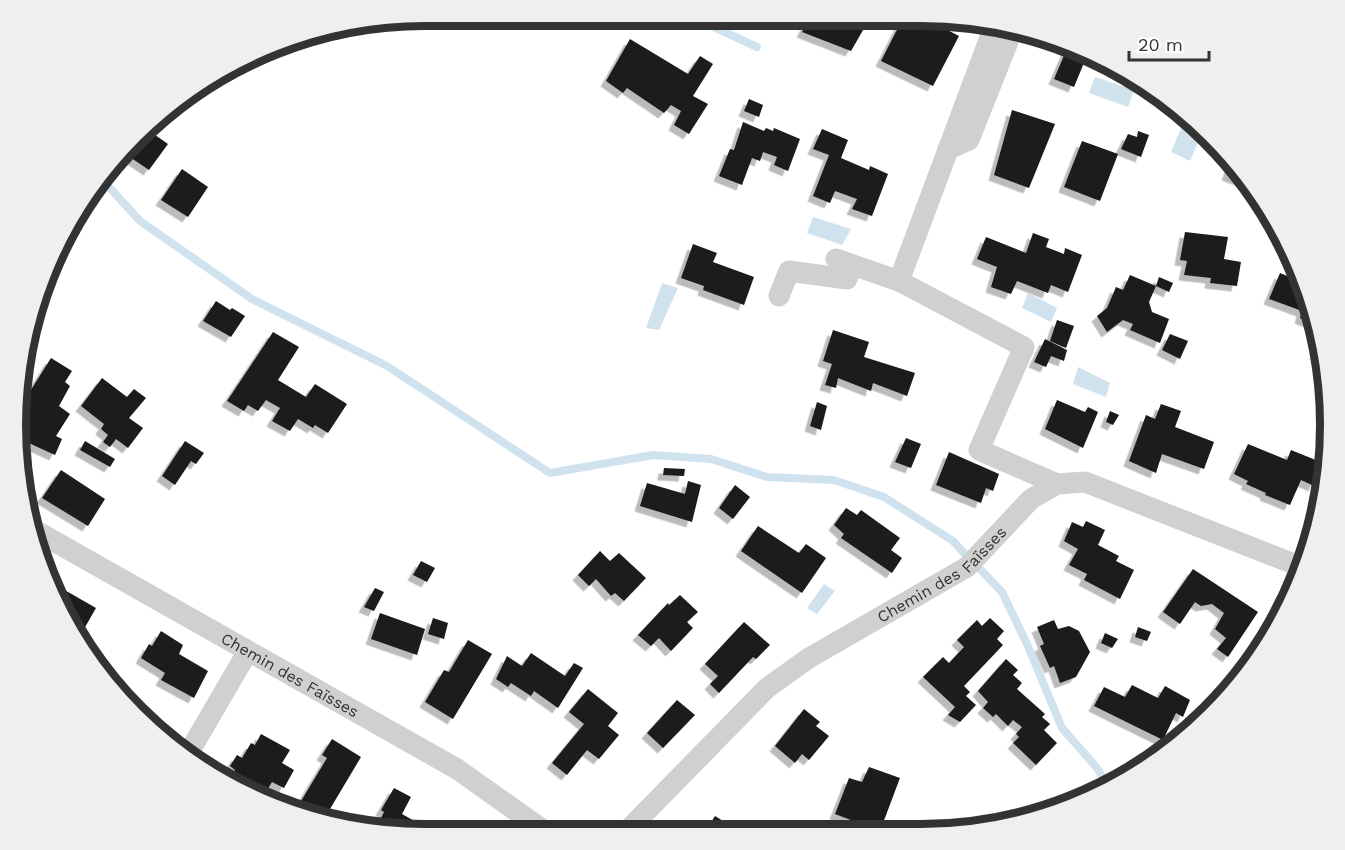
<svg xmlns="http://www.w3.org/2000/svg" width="1345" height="850" font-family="'Work Sans',sans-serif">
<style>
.water{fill:#cfe2ee}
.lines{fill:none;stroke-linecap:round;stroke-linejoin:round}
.stream{stroke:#cfe2ee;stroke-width:8}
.building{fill:#1a1a1a;filter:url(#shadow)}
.street{stroke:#d0d0d0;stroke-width:21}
.labels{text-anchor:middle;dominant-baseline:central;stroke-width:6;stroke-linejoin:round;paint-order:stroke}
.street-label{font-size:16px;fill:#333;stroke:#fff}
.rim{fill:none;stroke:#333;stroke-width:8}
</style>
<defs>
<filter id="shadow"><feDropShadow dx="-5.5" dy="5.5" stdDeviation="0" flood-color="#0004"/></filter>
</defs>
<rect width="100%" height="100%" fill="#fff"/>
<g class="water">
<polygon points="1095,77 1134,90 1128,107 1089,93"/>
<polygon points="1184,121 1203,131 1190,161 1171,152"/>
<polygon points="813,217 851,229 842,245 807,233"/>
<polygon points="662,283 678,288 659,330 646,328"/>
<polygon points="1028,293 1057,308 1051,322 1022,308"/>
<polygon points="1078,367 1110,383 1106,397 1073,384"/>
<polygon points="824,584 835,591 817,614 807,608"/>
</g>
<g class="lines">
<g class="stream">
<polyline points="692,17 757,47"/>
<polyline points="99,176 140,221 252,299 387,366 550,473 653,455 711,459 767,477 834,480 884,497 953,541 965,554"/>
<polyline points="977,566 1002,592 1027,644 1062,728 1097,768 1109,788"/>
</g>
</g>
<g class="building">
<polygon points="810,17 870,18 851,51 802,32"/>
<polygon points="903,18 924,18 959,36 933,86 881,61"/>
<polygon points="630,39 688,74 700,56 713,64 693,96 708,104 689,134 674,125 681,111 671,105 664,113 627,88 623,93 606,81"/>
<polygon points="1069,44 1088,53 1074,87 1054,79"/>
<polygon points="208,79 186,102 182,98 197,84"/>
<polygon points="749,99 763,105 759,117 744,111"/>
<polygon points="1012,110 1055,124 1029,188 994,175"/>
<polygon points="743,122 764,131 766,128 773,131 774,128 800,139 788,171 774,165 777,157 763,152 760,161 752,158 742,185 719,176 730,149 734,150"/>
<polygon points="822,129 848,140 841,158 869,170 870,166 888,174 872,216 852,209 857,199 835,191 830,203 813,196 829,155 813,149"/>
<polygon points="148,130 168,144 149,170 124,153"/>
<polygon points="1138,131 1149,135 1141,157 1121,149 1128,134 1137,137"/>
<polygon points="1082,141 1118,154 1100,201 1064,187"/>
<polygon points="1232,161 1245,175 1251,184 1227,175"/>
<polygon points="182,169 208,187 188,217 161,200"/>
<polygon points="1185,232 1228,237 1224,259 1241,262 1237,286 1210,283 1211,278 1184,275 1187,261 1180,260"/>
<polygon points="1033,233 1049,239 1046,247 1064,254 1065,248 1082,255 1068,292 1051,285 1048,293 1017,281 1011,294 991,287 997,267 977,259 986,237 1026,253"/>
<polygon points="693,244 717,253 713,262 754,277 744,305 703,290 704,286 681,278"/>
<polygon points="1297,267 1316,319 1317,325 1300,318 1302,311 1269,299 1280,273 1292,278"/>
<polygon points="1130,275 1156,286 1149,302 1152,312 1169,319 1160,343 1130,330 1133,324 1123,320 1107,332 1097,316 1107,308 1116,287 1123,290"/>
<polygon points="1159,277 1173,283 1169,292 1156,286"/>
<polygon points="216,301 230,310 232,308 245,316 231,337 203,321"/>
<polygon points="1057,320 1074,326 1066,348 1050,341"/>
<polygon points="833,330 869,342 864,357 915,373 907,396 873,383 871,391 838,378 836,388 825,385 832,364 823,361"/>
<polygon points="273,332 299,347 278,380 306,397 315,384 347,404 328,433 315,425 313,428 298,419 290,431 272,421 280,408 266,400 258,411 248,405 244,411 227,401"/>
<polygon points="1170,334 1188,341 1180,359 1162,350"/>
<polygon points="1045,339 1067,350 1064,361 1051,356 1046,367 1034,362"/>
<polygon points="51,358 72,371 65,382 70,386 59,406 70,414 56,436 62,439 55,455 20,439 16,404 25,391 29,393"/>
<polygon points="102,378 127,397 134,389 146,398 129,418 143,428 128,448 116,439 110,447 103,442 108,435 101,429 104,424 81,406"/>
<polygon points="1057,400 1085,412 1088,407 1098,412 1083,448 1045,429"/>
<polygon points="817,402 827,406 821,430 810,426"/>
<polygon points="1161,404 1181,411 1175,427 1214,442 1204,469 1162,454 1156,473 1129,461 1146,415 1155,419"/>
<polygon points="1110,411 1119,415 1113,425 1106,422"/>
<polygon points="906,438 921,444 911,468 895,462"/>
<polygon points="85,441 115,459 110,467 80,450"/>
<polygon points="185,441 204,453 196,464 191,461 175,485 162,476"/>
<polygon points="1248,444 1287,460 1291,450 1323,463 1314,486 1301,480 1290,505 1265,495 1266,493 1246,484 1248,481 1234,474"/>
<polygon points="949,452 999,474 993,491 986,488 981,503 936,485"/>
<polygon points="664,468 685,469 684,476 663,475"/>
<polygon points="61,470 105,499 88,526 42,498"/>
<polygon points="688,481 701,485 692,522 640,506 647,483 685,494"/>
<polygon points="735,485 750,497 733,519 719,508"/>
<polygon points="846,508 857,515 861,510 900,538 891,550 902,558 892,573 841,538 844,534 834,525"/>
<polygon points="1086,521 1105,530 1098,545 1119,556 1116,561 1134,570 1120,599 1084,580 1087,574 1069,565 1078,549 1064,541 1072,522 1083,527"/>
<polygon points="758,526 799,553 806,544 826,558 802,593 741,551"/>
<polygon points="600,551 610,561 619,553 646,578 624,601 615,593 611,596 596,579 589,586 578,575"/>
<polygon points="421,561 435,568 427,582 413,575"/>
<polygon points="1193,569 1258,612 1228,657 1217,649 1226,638 1215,629 1224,613 1212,604 1201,606 1195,602 1180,624 1163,612"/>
<polygon points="61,588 96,608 80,636 83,639 80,644 58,594"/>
<polygon points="375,588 384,592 374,611 364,607"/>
<polygon points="680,595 698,612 687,622 693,628 671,651 659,638 651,646 638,635 668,603 669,605"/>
<polygon points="380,613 425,629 417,655 371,639"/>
<polygon points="433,618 448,623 444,639 428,634"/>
<polygon points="990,618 1004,631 997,639 1003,645 964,686 970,692 966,696 976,705 960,722 948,715 955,707 923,677 943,657 949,663 964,647 957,640 977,620 982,626"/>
<polygon points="1054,620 1058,629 1069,626 1079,631 1090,652 1076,677 1060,683 1054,666 1050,668 1040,646 1044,644 1037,627"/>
<polygon points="744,622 770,645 756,659 753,657 719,693 710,684 718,676 705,664"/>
<polygon points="1138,627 1151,632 1147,641 1135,637"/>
<polygon points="161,631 183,645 179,654 208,671 194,698 161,680 165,673 141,658 149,644 152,646"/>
<polygon points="1105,633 1118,639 1112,648 1101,643"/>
<polygon points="468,640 492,654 453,719 425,702 444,670 449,672"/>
<polygon points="531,653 565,676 574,663 583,668 558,708 534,691 531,696 511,683 508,687 496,679 507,656 522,666"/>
<polygon points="1006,659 1018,670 1013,675 1022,683 1017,689 1045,714 1042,717 1050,724 1044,730 1057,743 1036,765 1013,743 1019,737 1016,734 1022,727 1013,720 1008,726 996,714 993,717 983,708 988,702 978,691"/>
<polygon points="1132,685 1158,698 1165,686 1190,700 1183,717 1176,713 1163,740 1094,706 1104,687 1125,697"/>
<polygon points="588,689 618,713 608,726 619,735 599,759 587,750 567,775 552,763 584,724 569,712"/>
<polygon points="677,700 695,715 663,748 647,733"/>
<polygon points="804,709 820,722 816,726 829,736 809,760 802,754 795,763 775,746"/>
<polygon points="261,734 290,750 282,763 294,770 284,788 272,782 267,790 264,789 258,798 229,780 235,770 230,766 237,755 242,758 251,743 255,745"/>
<polygon points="332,739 361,757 324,819 295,811 327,758 322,755"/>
<polygon points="869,767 900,778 880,831 835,814 849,778 862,782"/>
<polygon points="394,788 411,797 402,814 425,827 423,832 382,832 388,822 381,818 384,812 381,810"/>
<polygon points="715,816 731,826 734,822 751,833 704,833"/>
<polygon points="767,822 785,833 761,833"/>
</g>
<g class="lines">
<g class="street">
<polyline points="995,24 899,281 1024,347 979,450 1057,484"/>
<polyline points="948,149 969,140 1013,29"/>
<polyline points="836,259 899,281"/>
<polyline points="779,296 789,271 847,279 852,265"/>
<path id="s1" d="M29,527L457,769L546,832"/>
<polyline points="188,754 248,651"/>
<path id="s2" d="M625,833L767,688L809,658L967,567L1031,499L1057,484L1085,482L1294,564H1305"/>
</g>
</g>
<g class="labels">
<g class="street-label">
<text stroke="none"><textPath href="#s2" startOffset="412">Chemin des Faïsses</textPath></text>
<text stroke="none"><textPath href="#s1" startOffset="300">Chemin des Faïsses</textPath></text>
</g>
</g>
<path d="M0 0H1345V850H0ZM425 26H921A399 399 0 0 1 1320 425V425A399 399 0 0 1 921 824H425A399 399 0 0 1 26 425V425A399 399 0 0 1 425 26Z" fill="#efefef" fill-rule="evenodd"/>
<path class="rim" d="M425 26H921A399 399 0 0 1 1320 425V425A399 399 0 0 1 921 824H425A399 399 0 0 1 26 425V425A399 399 0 0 1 425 26Z"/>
<path d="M1129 51v9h80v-9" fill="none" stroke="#333333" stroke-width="3"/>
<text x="1138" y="51" font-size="18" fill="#333333" stroke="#ffffff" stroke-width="4.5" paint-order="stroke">20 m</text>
</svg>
